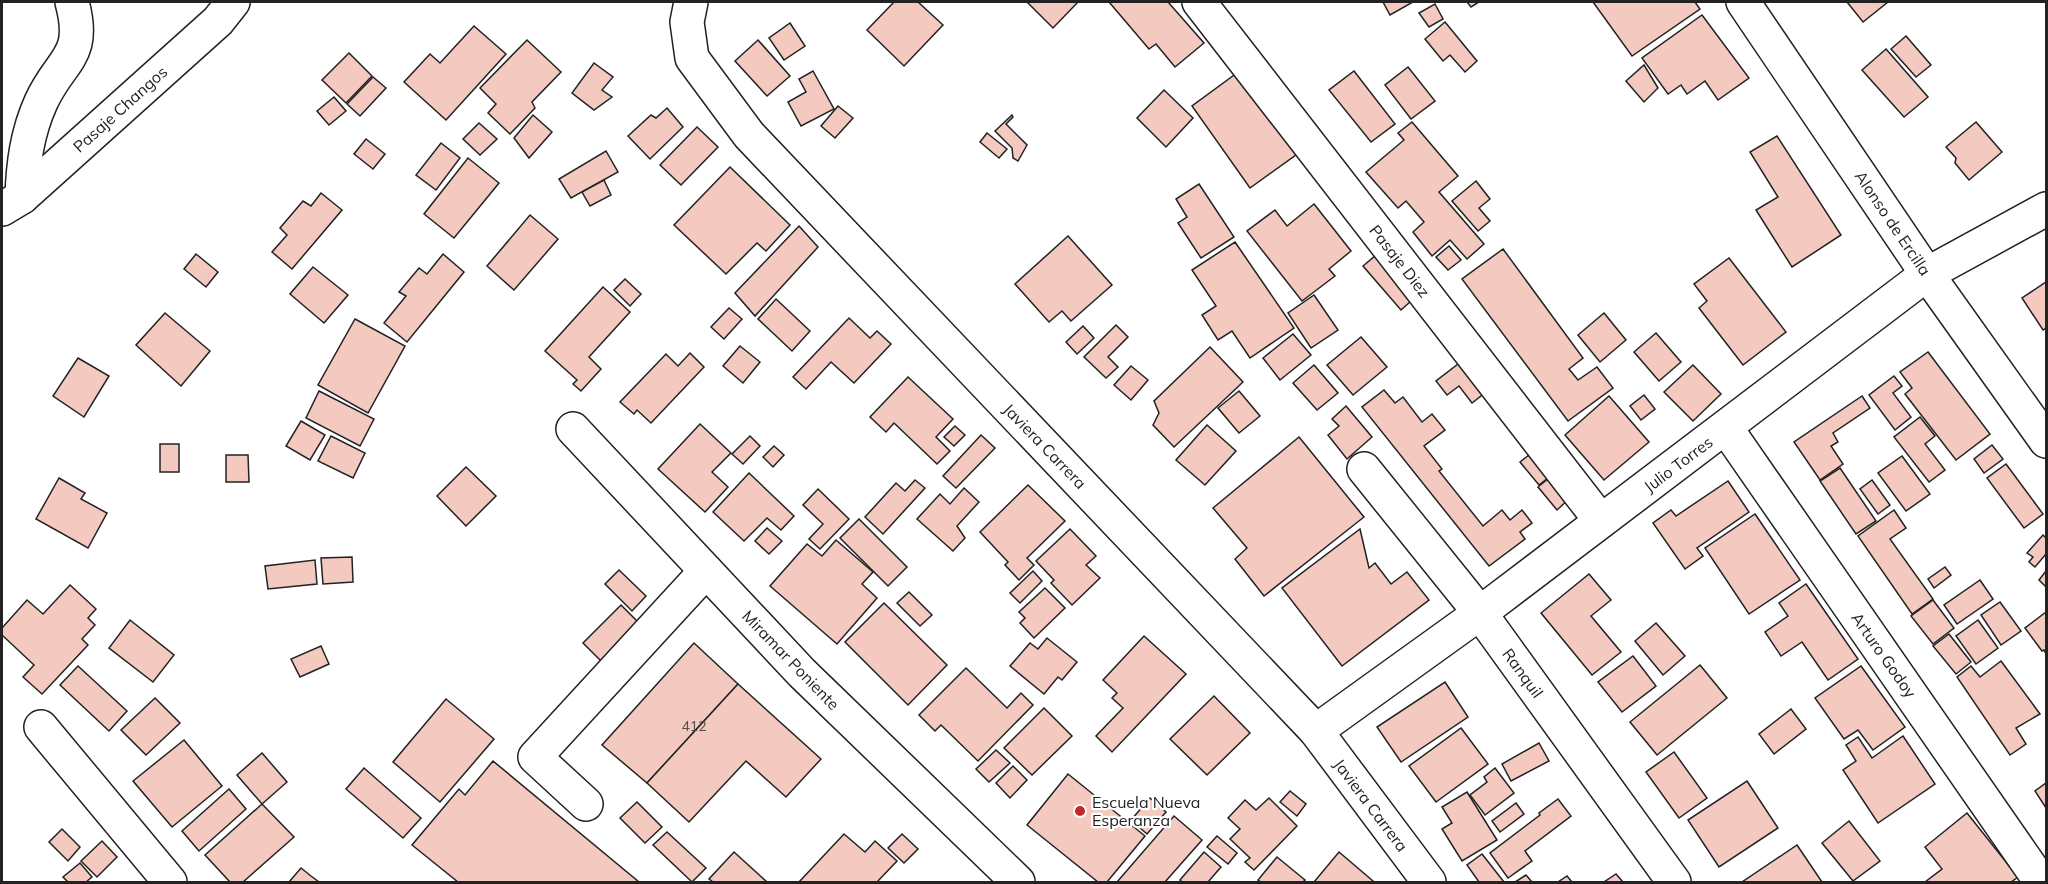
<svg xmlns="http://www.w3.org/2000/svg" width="2048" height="884" font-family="Mulish,sans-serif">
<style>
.building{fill:#f3c9c0;stroke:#222;stroke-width:1.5}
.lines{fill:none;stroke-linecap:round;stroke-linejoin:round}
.minor-casing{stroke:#222;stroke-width:36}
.minor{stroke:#fff;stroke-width:33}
.poi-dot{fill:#c62828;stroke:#fff;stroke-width:2}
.labels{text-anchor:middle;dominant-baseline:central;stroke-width:4.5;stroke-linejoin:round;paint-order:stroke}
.number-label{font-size:14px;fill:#564c4a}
.street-label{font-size:16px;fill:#222;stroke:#fff}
.poi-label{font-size:16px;fill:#222;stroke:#fff;text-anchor:start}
</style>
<rect width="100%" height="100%" fill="#fff"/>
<g class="building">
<polygon points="894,2 918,2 943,25 904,66 867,30"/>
<polygon points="1027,2 1078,2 1053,28"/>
<polygon points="1109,2 1168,2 1204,43 1175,67 1156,44 1149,49"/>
<polygon points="1383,2 1413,2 1390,15"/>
<polygon points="1467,2 1479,2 1471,7"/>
<polygon points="1593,2 1695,2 1700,9 1632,56"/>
<polygon points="1847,2 1888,2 1863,22"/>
<polygon points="1435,4 1443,19 1429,27 1419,13"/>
<polygon points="1702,15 1749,78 1718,100 1705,81 1687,94 1681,85 1668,94 1642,58"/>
<polygon points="1445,22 1477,61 1465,72 1450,55 1443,61 1425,39"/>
<polygon points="790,23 805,46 784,60 769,38"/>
<polygon points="474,26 506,54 446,120 404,82 430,54 440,63"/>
<polygon points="1906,36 1931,65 1916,77 1891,49"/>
<polygon points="527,40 561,72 532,102 535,108 510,134 488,113 496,104 480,88"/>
<polygon points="758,40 790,76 767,96 735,61"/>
<polygon points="1886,49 1928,97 1904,117 1862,70"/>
<polygon points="349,53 372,76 346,103 322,80"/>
<polygon points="594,63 613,77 602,90 612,97 594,110 572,93"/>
<polygon points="1644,65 1658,88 1644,102 1626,81"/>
<polygon points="1408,67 1435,101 1411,119 1385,85"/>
<polygon points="1241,70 1300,152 1250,188 1192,106"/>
<polygon points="813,71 834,109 801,126 788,102 806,92 799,79"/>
<polygon points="1354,71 1395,124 1371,142 1329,90"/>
<polygon points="373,77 386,88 360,116 347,104"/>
<polygon points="1164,90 1193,118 1166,147 1137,118"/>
<polygon points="334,97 346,111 329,125 317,111"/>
<polygon points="838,106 853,118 835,138 821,126"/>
<polygon points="667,108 683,127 650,159 628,136 651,115 656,118"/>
<polygon points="533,115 552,132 529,158 514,138"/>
<polygon points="1012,115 1013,117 1006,124 1027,145 1018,161 1013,158 1012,148 995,131"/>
<polygon points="1412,122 1458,176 1439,192 1484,244 1467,259 1450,240 1432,256 1413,232 1424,222 1406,201 1398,208 1366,172 1404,140 1398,133"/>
<polygon points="1976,122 2002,152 1969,180 1955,163 1956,158 1946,147"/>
<polygon points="479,123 497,139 480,155 463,139"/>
<polygon points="697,127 718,147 681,185 660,165"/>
<polygon points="987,133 1007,149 999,158 980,142"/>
<polygon points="1777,136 1841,235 1792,267 1756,210 1778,197 1750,152"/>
<polygon points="366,139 385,154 373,169 354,154"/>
<polygon points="441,143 460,158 436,190 416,175"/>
<polygon points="606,151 618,172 571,198 559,179"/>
<polygon points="468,158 499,183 454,238 424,214"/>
<polygon points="730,167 790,225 766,251 757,243 726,274 674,225"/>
<polygon points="604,180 611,195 590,206 582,192"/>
<polygon points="1476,181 1490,199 1479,208 1490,221 1478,231 1452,201"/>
<polygon points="1199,184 1234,237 1201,258 1178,223 1187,217 1176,199"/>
<polygon points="321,193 342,210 292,269 272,252 287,235 280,228 303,201 311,206"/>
<polygon points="1314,204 1351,251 1329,269 1335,276 1302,301 1247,231 1275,210 1287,226"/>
<polygon points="530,215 558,239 514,290 487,266"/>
<polygon points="799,226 818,247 755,316 735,293"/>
<polygon points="1068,236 1112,285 1071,321 1062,311 1049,322 1015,284"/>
<polygon points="1235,242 1294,328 1250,358 1232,331 1218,340 1202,315 1216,306 1192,270"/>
<polygon points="1449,246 1461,260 1448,270 1436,257"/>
<polygon points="1503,249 1583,358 1569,369 1578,380 1597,367 1613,388 1568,421 1462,279"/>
<polygon points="1382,250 1419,294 1401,310 1363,266"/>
<polygon points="196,254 218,272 206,287 184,269"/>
<polygon points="443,254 464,272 407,342 384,323 406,296 399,292 419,268 427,274"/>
<polygon points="1729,258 1786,332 1743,365 1699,308 1707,301 1694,284"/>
<polygon points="313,267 348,295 324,323 290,294"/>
<polygon points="625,279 641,294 630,306 614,290"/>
<polygon points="2046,282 2046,328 2043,330 2022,298"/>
<polygon points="603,287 630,312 589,357 601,369 581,391 573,384 577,380 545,351"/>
<polygon points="1314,295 1338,330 1311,348 1288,313"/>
<polygon points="776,299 810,331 792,351 758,319"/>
<polygon points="729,308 742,319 724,339 711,327"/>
<polygon points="165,313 210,351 181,386 136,345"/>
<polygon points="1604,313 1626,340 1600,362 1578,335"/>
<polygon points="849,318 870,338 877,331 891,344 854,383 831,362 806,389 793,377"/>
<polygon points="355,319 405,346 368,413 318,385"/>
<polygon points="1116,325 1128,337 1108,357 1118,367 1106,378 1084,357"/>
<polygon points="1083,326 1094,338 1077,354 1066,342"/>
<polygon points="1656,333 1681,362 1659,381 1634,352"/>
<polygon points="1293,334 1311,355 1280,380 1263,358"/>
<polygon points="1361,337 1387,367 1353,395 1327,365"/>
<polygon points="740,346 760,362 743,383 723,366"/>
<polygon points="1210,347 1243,382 1174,447 1153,425 1159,413 1154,401"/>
<polygon points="1928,352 1990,434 1956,460 1905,394 1912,388 1900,372"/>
<polygon points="690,353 704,367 651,423 637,410 634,414 620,402 666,354 678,366"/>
<polygon points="78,358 109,376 84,417 53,396"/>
<polygon points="1462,361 1486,392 1472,403 1459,386 1447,395 1436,381"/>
<polygon points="1314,365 1338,393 1317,410 1293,383"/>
<polygon points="1693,365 1721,394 1693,421 1664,392"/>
<polygon points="1131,366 1148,380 1131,400 1114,385"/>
<polygon points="1894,376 1902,386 1893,393 1911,417 1895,430 1869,395"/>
<polygon points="908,377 953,419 936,437 950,451 937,464 894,423 886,432 870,417"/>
<polygon points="1384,390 1395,403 1403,397 1422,422 1432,414 1445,430 1424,446 1442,469 1439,471 1483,526 1502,510 1510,520 1522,510 1532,523 1520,532 1525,539 1489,566 1362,407"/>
<polygon points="319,391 374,419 360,446 306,418"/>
<polygon points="1239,391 1260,416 1239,433 1218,408"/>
<polygon points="1644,395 1655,409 1641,420 1630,406"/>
<polygon points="1609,396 1649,442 1604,480 1565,435"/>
<polygon points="1862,396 1870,408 1833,433 1838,442 1831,446 1843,464 1820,480 1794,442"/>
<polygon points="1346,406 1372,437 1347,459 1328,435 1339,426 1332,419"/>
<polygon points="1920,417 1935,436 1925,444 1945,470 1929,482 1894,437"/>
<polygon points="301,421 325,435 310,460 286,446"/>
<polygon points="700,424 731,453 712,472 728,487 705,512 658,469"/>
<polygon points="1207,425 1236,451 1205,485 1176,460"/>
<polygon points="955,426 965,435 954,446 944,437"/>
<polygon points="981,435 995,448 956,488 943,476"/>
<polygon points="331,436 365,453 353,478 318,461"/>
<polygon points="750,436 760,446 743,464 732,454"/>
<polygon points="1299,437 1364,517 1264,596 1235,559 1247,548 1213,508"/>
<rect x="160" y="444" width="19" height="28"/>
<polygon points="1992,445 2003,459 1984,473 1974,459"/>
<polygon points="774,446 784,455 773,467 763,457"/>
<polygon points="1534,451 1553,474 1539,485 1520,462"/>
<polygon points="226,455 248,455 249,482 226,482"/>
<polygon points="1902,456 1930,494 1906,511 1878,473"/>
<polygon points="2006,464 2043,514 2024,528 1987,478"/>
<polygon points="466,467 496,496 466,526 437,496"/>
<polygon points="1840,468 1876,521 1856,534 1820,481"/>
<polygon points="749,473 794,516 781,530 767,518 744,541 713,512"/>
<polygon points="1554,474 1572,496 1557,510 1538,487"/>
<polygon points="59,478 85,493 81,499 107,513 88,548 36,519"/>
<polygon points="915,480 925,488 883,534 865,517 896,483 905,491"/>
<polygon points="1872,480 1890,505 1878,514 1860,489"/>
<polygon points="1728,481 1749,512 1697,548 1703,556 1685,569 1653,523 1671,510 1676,516"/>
<polygon points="1028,485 1065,521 1027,558 1034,565 1019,580 1005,565 1008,562 980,532"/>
<polygon points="964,488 979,502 957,526 965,538 953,551 917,519 940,494 950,504"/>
<polygon points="818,489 849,519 820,549 809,539 823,524 803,505"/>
<polygon points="1894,510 1906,528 1890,539 1933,599 1912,614 1858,536"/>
<polygon points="1755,514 1800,580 1749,614 1705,548"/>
<polygon points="859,519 907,567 888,586 840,538"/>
<polygon points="767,528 782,541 769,554 755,541"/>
<polygon points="1070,529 1096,556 1086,565 1100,578 1072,605 1051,583 1054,580 1036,561"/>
<polygon points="1360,529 1369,568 1375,563 1391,584 1407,572 1429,600 1342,666 1282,588"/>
<polygon points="2043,535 2046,538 2046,554 2035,567 2029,562 2033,557 2027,553"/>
<polygon points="836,540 873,572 862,584 877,598 837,644 770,586 807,544 822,556"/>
<polygon points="352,557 353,582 323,584 321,558"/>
<polygon points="315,560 317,584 268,589 265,566"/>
<polygon points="1945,567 1951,575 1934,588 1928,579"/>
<polygon points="619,570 646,596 632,611 605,584"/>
<polygon points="1033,571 1042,581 1020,603 1010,593"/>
<polygon points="2046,571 2046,587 2039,580"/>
<polygon points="1589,574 1611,600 1591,616 1621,652 1592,675 1541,613"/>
<polygon points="1980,580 1993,599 1957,624 1944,605"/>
<polygon points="1806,584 1858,659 1828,680 1802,642 1781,656 1765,632 1788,616 1779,603"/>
<polygon points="70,585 96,609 88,618 95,625 82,639 88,645 42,694 23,677 34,665 2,635 2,628 27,600 43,614"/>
<polygon points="1045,588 1065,608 1034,638 1020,623 1025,618 1019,612"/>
<polygon points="909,592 932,615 920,626 897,603"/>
<polygon points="1933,600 1954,628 1933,644 1911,616"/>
<polygon points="2000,602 2021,631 2001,645 1981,615"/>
<polygon points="884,603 947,665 908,705 845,642"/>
<polygon points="621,605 644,628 606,666 583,643"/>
<polygon points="2046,612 2046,654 2044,650 2042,651 2025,628"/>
<polygon points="130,620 174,655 153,682 109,648"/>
<polygon points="1978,620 1998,648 1976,664 1956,636"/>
<polygon points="1656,623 1685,656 1663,675 1635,641"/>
<polygon points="1949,634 1971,662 1956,674 1933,646"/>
<polygon points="1144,636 1186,674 1112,752 1096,736 1123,708 1112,698 1117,693 1103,680"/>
<polygon points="1047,638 1077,662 1062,680 1058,677 1044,694 1010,666 1030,643 1038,649"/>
<polygon points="694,643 738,684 647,783 602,745"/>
<polygon points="321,646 329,664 300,677 291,659"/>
<polygon points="1633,656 1656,686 1622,712 1598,682"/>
<polygon points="2001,661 2040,714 2016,728 2026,744 2010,755 1957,677 1971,666 1980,677"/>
<polygon points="1700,665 1727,698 1657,755 1630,722"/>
<polygon points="78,666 127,711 109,731 60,685"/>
<polygon points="1861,666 1905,727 1873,750 1858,730 1844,739 1815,698"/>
<polygon points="966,668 1007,708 1021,693 1033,705 978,761 941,725 935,731 919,715"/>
<polygon points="1445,682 1468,717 1401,762 1377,727"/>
<polygon points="738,684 821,759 786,797 746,761 689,822 647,783"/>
<polygon points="1214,696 1250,733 1207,775 1170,739"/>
<polygon points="155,698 180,723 146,755 121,730"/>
<polygon points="446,699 494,739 440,802 393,762"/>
<polygon points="1044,708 1072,736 1032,775 1004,748"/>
<polygon points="1791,709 1806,729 1774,754 1759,734"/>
<polygon points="1461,728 1488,764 1436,802 1409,766"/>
<polygon points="1903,736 1935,784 1878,823 1843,770 1856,761 1846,745 1858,737 1872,758"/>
<polygon points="184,740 222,786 172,827 133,781"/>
<polygon points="1539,743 1549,761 1511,781 1502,764"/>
<polygon points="996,750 1010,763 989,782 976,769"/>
<polygon points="1674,752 1707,798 1679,818 1646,772"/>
<polygon points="262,753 287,782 262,804 237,775"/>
<polygon points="493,761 639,882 458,882 412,845 459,789 465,795"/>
<polygon points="1013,766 1027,780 1010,798 996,783"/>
<polygon points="364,768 421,818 403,838 346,789"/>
<polygon points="1495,768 1514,793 1485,815 1470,795 1487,782 1484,777"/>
<polygon points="1068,774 1145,836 1107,882 1098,882 1027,825"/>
<polygon points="1747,781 1778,828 1719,867 1688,820"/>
<polygon points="2046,783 2046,808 2035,791"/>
<polygon points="229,789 246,809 199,851 182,831"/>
<polygon points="1290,791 1306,804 1297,816 1280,802"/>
<polygon points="1467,792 1497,840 1462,861 1442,829 1452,823 1442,807"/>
<polygon points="1150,798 1166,812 1147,834 1131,820"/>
<polygon points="1269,798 1297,826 1254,870 1245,862 1250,858 1230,839 1240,829 1228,818 1245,800 1256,810"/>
<polygon points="1558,799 1571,816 1525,851 1532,861 1508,878 1490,853 1540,815 1539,813"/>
<polygon points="637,802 662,827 645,843 620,818"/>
<polygon points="1516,803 1524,814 1500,832 1492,821"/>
<polygon points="262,804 294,837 243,882 230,882 205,855"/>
<polygon points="1967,813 2018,877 2011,882 1925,882 1942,869 1925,847"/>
<polygon points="1174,816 1202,840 1165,882 1117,882"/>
<polygon points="1849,821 1880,861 1853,881 1822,843"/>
<polygon points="62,829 80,847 68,861 49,842"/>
<polygon points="667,832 706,868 692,882 653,845"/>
<polygon points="844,834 865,852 875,841 897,861 877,882 799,882"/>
<polygon points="902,834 918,849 904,863 888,848"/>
<polygon points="1217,836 1237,853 1228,864 1207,847"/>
<polygon points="102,841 117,857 97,877 81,861"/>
<polygon points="1797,845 1822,882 1742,882"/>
<polygon points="734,852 767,882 713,882 709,879"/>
<polygon points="1204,852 1221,867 1208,882 1182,882 1180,880"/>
<polygon points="1339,852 1373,881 1372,882 1314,882"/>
<polygon points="1482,854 1504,882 1479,882 1467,865"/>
<polygon points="1277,857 1305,880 1303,882 1261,882 1258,880"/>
<polygon points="80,863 92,877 86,882 68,882 63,877"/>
<polygon points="301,868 311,876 319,882 289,882"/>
<polygon points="1616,874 1623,882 1604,882"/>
<polygon points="1526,875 1532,882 1515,882"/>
<polygon points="1567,876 1572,882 1558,882"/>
</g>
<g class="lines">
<g class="minor-casing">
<g id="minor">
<polyline points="691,2 687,22 692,58 749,135 1316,731 1429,882"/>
<polyline points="1199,2 1601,521"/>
<polyline points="1743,2 1927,274 2046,441"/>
<path d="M22,197C23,164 27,133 41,102C61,58 87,58 72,2"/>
<polyline points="2,209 22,197 218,21 233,2"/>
<polyline points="1726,428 2041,882"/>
<polyline points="573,429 802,673 1018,882"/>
<polyline points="1364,469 1480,613 1674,882"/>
<polyline points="41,727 170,882"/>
<polyline points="1316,731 1480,613 1927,274 2046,209"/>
<polyline points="586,804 535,757 706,571"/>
</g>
</g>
<use href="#minor" class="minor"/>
</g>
<circle class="poi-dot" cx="1080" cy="811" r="6"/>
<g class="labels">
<g class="number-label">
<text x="694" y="726">412</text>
</g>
<g class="street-label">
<text transform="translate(120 109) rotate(-42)">Pasaje Changos</text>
<text transform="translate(1893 223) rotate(56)">Alonso de Ercilla</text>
<text transform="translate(1400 261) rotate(52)">Pasaje Diez</text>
<text transform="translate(1045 446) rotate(46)">Javiera Carrera</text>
<text transform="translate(1678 464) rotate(-37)">Julio Torres</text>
<text transform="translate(1884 655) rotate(55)">Arturo Godoy</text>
<text transform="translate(791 660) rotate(46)">Miramar Poniente</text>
<text transform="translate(1523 673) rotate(54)">Ranquil</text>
<text transform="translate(1371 805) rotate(53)">Javiera Carrera</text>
</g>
<g class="poi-label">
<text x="1092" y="802">Escuela Nueva<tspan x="1092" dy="18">Esperanza</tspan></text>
</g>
</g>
<rect width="2048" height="884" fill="none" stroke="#222222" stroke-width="6"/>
</svg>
